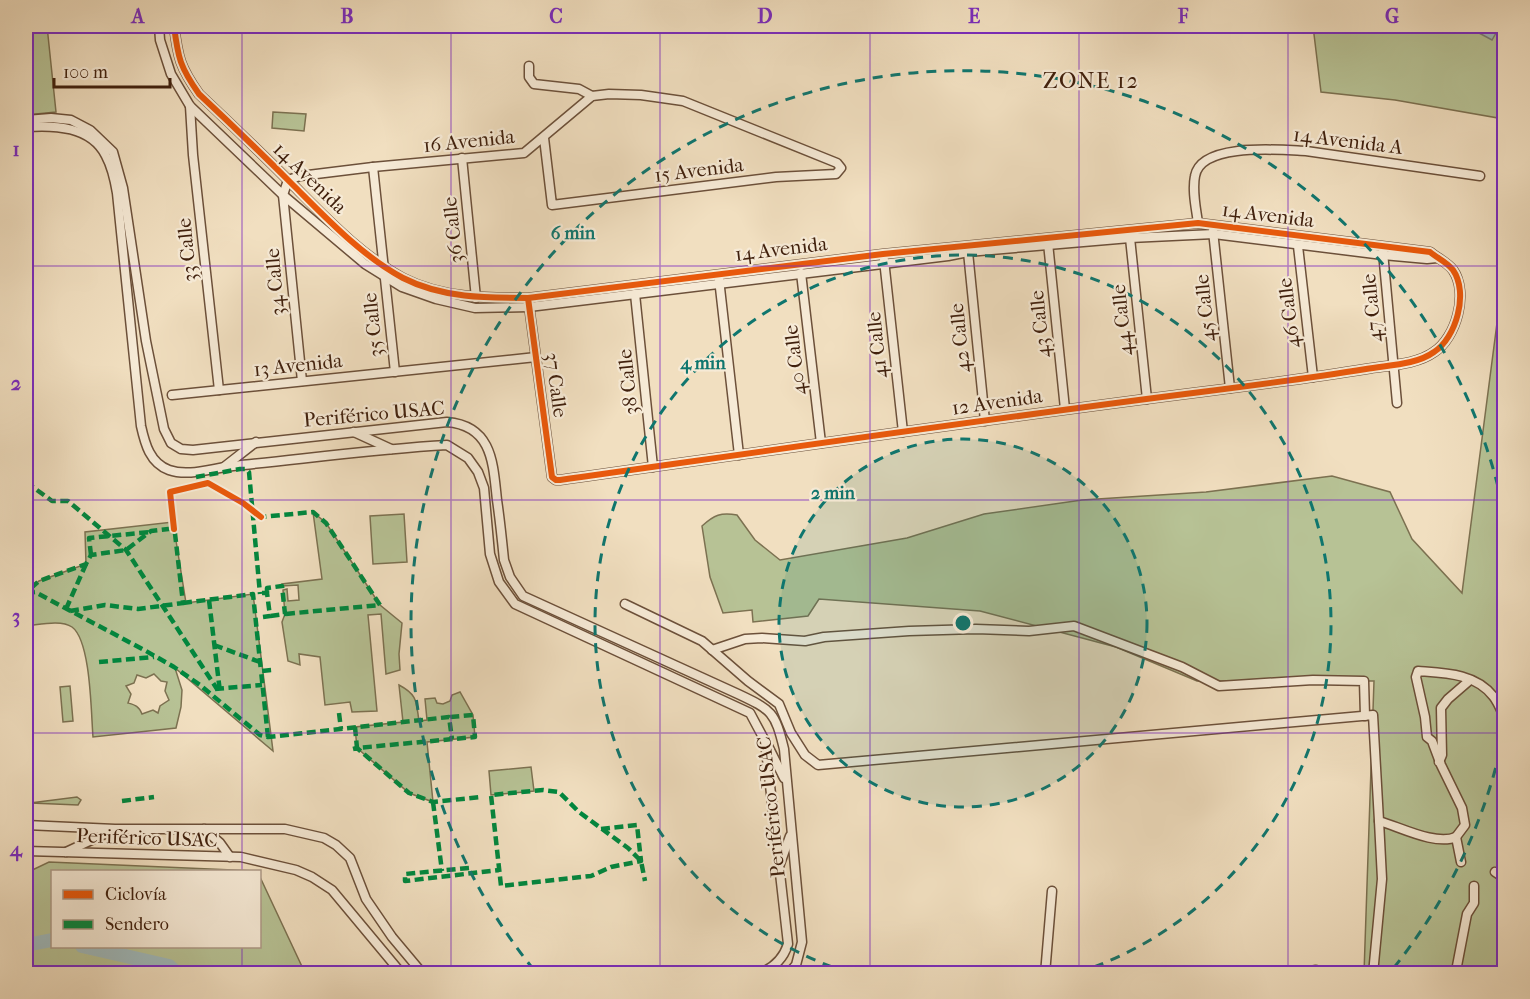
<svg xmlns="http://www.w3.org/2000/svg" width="1530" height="999" font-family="'IM FELL French Canon',serif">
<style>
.green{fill:#b7c295;stroke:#7c7151;stroke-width:1.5;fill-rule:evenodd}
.water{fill:#9fbabd;stroke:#797c77;stroke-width:1.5}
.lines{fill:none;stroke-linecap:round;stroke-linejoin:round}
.river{stroke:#9fbabd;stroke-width:14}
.minor-casing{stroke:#6c503a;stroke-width:11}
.minor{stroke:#f6ead6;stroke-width:8}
.quiet{stroke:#00873e;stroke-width:4.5;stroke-dasharray:9 4.5;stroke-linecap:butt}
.cycleway-casing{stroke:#f6ead6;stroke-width:10}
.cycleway{stroke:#e8590c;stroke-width:6}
.grid{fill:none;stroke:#7b2cbf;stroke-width:1.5;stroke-opacity:0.55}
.ring{fill:none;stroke:#0f766e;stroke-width:3;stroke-dasharray:10 8}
.labels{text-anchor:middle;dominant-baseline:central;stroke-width:4.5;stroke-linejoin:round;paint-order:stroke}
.street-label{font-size:20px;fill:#40200d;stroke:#f6ead6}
.quarter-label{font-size:22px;letter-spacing:1.5px;fill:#40200d;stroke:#f6ead6}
.centre{fill:#0f766e;stroke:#f6ead6;stroke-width:3}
.ring-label{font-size:18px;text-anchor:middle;font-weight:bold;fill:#0f766e;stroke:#f6ead6;stroke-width:4.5;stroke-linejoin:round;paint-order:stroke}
.neatline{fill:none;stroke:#7b2cbf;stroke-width:2}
.grid-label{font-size:20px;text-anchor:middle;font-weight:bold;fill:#7b2cbf}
</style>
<rect width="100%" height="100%" fill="#f1dfc0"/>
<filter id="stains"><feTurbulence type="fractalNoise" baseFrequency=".00333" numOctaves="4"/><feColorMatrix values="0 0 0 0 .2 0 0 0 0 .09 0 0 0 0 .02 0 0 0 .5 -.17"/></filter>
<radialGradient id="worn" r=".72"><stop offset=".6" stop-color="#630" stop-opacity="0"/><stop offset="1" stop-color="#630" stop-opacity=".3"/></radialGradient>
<g class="green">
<polygon points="26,26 47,26 56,112 26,115"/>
<polygon points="1313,26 1504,26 1504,119 1395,100 1321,92"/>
<polygon points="273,112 306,114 304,131 272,128"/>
<path d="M1504,269V973H1364L1374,681H1197L1116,647L980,611L819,599L808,616L753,622L752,610L723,613L710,577L702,526C714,515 721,512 737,515L755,540L780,560L907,538L984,514L1082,500L1206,492L1332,476L1390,492L1412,539L1462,593Z"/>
<polygon points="313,512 326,523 380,605 402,623 399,654 400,670 386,674 381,614 368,615 377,711 352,712 350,702 325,705 320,657 299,654 300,665 288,661 282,622 285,614 283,590 287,589 288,601 299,600 298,585 282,586 282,584 322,579"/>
<polygon points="404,514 407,562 373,564 370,516"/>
<path d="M173,522L186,603L253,594L273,751L175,668L182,690L181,707L176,728L93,737C91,713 91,641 72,627C61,619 38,625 26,626V595L34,592L31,588L39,581L86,564L85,532ZM154,674L161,681L167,682L165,691L169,700L160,706L158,713L153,710L142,714C139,706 135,705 128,703L131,694L126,686L134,683L137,675L146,678Z"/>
<path d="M399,685C418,695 416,702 419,721L427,720L425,699L435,698L437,703L443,704L450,701L452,695L460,692L473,715L475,737L427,742L433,802L409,793L357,748L355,727L403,722Z"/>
<polygon points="70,686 73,721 63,722 60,687"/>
<polygon points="531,767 534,791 491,795 489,771"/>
<polygon points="77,797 81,800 78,805 30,803"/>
<polygon points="49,862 257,871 52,872 52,946 260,946 260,877 305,973 26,973 26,873"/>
</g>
<polygon class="water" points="1466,26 1500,26 1492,40"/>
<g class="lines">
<g class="river">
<polyline points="26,945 52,940"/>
<polyline points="82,946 169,966 178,974"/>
</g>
<g class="minor-casing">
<g id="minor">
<polyline points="159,26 160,40 171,74 190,106 283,195 365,264 402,287 436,299 475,308 529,307 948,256 968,252 1130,238 1214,234 1383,255 1427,259 1437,258"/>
<path d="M174,26C178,58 180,67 199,94C231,124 263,155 294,186C327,219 362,256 403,278C442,298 486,298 528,298L883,254L1198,223L1430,252C1437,258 1447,262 1453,270C1469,293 1456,338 1434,352C1416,365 1388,365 1366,369C1311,378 1256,385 1201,392C987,419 773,450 560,480H556L552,477L528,298"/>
<polyline points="529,66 529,77 534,84 579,89 592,96"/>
<polyline points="190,106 193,155 219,390"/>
<path d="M26,120L51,118L71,120L90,130L113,152L123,188L146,341L164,429L171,443L181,449L193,450L447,422C493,426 493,464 497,500C500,520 502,540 504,560L510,577L523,596L738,694C772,710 775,712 784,749L802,942L796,965L788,974"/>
<path d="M26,127C54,125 91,126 106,156C112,167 115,181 117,193L141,426C145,444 150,463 169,470C189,477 212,468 233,466C304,459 375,449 447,445L468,458L478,472L484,488L490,554L499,582L515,604L750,713L765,741L788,944C783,960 773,969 757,974"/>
<polyline points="462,158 476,298"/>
<polyline points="373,167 395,372"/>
<path d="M1198,223C1196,208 1192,191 1195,176C1201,142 1281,150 1306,151L1480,176"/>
<polyline points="1213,231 1230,388"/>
<polyline points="1130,238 1147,399"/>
<polyline points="1048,243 1065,409"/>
<polyline points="1298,246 1313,377"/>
<polyline points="968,252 985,421"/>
<polyline points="1383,252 1397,403"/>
<polyline points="884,260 903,432"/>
<polyline points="801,273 821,443"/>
<polyline points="719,279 739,455"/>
<polyline points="635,294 653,467"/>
<polyline points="302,381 283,195 288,180 300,176 373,167 524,153 592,96 609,94 641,95 683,101 837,163 841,168 836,174 776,177 552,205 544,138"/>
<polyline points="172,395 536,357"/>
<polyline points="354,432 391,449"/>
<polyline points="224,467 256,442"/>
<path d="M625,604L702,641L748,681L779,704L791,733L805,755L818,765L1373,715L1379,821C1400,827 1436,846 1456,837L1461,862"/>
<polyline points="712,650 745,639 762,638 805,641 824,637 909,631 976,629 1029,631 1074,626 1182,667 1219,686 1313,680 1364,681 1365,716"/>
<polyline points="768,746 784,778"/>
<polyline points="1439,762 1442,755 1441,708 1448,699 1470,680"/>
<polyline points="26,825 115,829 285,829 324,838 336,845 350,858 366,899 392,937 423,974"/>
<polyline points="204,829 220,843 230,857"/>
<path d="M1456,837L1465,825L1462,808L1441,765L1432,741L1427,737L1425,717L1416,677L1418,671C1444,673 1475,673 1493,696C1498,702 1501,710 1504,717"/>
<polyline points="26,851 241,857 296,870 312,877 332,890 402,974"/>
<polyline points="66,852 111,831"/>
<polyline points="780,864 790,836"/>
<polyline points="1495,872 1504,878"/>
<polyline points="1045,974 1052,891"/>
<polyline points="1295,974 1316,970"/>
<polyline points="1373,974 1382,879 1379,821"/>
<polyline points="1458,974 1457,966 1467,914 1474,903 1474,886"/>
</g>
</g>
<use href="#minor" class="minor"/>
<g class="quiet">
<polyline points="196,477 240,469 246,469 249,472 260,594"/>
<polyline points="26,482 52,501 68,501 126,550 217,689"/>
<polyline points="258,515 261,517 313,512 326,523 380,605 285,614"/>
<polyline points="91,555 89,538 150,532"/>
<polyline points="31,588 39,581 86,564 91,555 126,550 151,531 178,528"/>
<polyline points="26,593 35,592 146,651 174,667 200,685 260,735 268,737 449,717 452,739"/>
<polyline points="262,593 267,593 270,616 263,617"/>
<polyline points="267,593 267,588 282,586 285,614 270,616"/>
<polyline points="209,600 220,692"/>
<polyline points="183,603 253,594 261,671"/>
<polyline points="66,609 86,564"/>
<polyline points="70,611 105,605 138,609 183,603 174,525"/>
<polyline points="214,645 260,662"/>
<polyline points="99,662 154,657"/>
<polyline points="215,689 262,685"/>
<polyline points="339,713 341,729"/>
<polyline points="355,727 357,748 475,737 473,715 449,717"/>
<polyline points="268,737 261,671 272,670"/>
<polyline points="353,749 357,748 409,793 433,802 481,797"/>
<polyline points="122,801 154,797"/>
<polyline points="433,802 442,871"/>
<polyline points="601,829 637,825 641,861 611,867 591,876 501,886 491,795 543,790 559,792 579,812 628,848 641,861 645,881"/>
<polyline points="469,868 405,874 405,881 499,870"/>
</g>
<g class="cycleway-casing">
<g id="cycleway">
<path d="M174,26C178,58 180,67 199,94C231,124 263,155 294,186C327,219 362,256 403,278C442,298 486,298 528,298L883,254L1198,223L1430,252C1437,258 1447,262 1453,270C1469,293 1456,338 1434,352C1416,365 1388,365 1366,369C1311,378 1256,385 1201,392C987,419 773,450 560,480H556L552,477L528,298"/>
<polyline points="174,529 170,492 208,483 243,503 261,517"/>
</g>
</g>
<use href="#cycleway" class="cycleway"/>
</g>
<path class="grid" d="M242,26V872M451,26V974M660,26V974M870,26V974M1079,26V974M1288,26V974M26,266H1504M26,500H1504M26,733H1504M242,946V974"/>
<circle cx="963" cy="623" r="184" fill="#0f766e" fill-opacity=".12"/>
<g class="ring">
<circle cx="963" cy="623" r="184"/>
<path d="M849 973A368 368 0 1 1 1077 973"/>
<path d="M1504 733A552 552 0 0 1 1392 970M534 970A552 552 0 1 1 1504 513"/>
</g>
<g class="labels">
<g class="street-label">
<text transform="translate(469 141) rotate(-6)">16 Avenida</text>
<text transform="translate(1348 141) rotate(7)">14 Avenida A</text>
<text transform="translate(699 170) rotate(-7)">15 Avenida</text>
<text transform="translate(310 178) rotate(44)">14 Avenida</text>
<text transform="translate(1268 215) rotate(7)">14 Avenida</text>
<text transform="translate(453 230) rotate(-96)">36 Calle</text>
<text transform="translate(781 249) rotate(-7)">14 Avenida</text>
<text transform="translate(187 250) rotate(-96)">33 Calle</text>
<text transform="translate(275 282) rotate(-95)">34 Calle</text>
<text transform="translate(1205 308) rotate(-96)">45 Calle</text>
<text transform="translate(1372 308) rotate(-96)">47 Calle</text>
<text transform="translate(1289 313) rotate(-97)">46 Calle</text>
<text transform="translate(1122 320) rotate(-96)">44 Calle</text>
<text transform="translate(1040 324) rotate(-96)">43 Calle</text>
<text transform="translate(373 325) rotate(-96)">35 Calle</text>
<text transform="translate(960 338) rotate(-96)">42 Calle</text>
<text transform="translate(877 345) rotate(-96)">41 Calle</text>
<text transform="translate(795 360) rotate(-97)">40 Calle</text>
<text transform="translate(298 365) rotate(-6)">13 Avenida</text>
<text transform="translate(628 382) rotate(-96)">38 Calle</text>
<text transform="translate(556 385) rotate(82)">37 Calle</text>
<text transform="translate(997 402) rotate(-8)">12 Avenida</text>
<text transform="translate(374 414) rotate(-5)">Periférico USAC</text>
<text transform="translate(771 807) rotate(-96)">Periférico USAC</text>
<text transform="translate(147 838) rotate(2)">Periférico USAC</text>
</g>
<g class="quarter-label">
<text x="1091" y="81">ZONE 12</text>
</g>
</g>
<circle cx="963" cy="623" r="9" class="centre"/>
<g class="ring-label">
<text x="573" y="239">6 min</text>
<text x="703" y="369">4 min</text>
<text x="833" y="499">2 min</text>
</g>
<rect width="1530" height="999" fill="none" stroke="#f1dfc0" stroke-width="66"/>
<rect x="51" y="870" width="210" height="78" fill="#f6ead6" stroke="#ad9986" stroke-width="1.5"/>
<rect x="63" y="890" width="30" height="9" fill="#e8590c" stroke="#ad9986" stroke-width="1.5"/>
<text x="105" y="900" font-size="18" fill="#40200d">Ciclovía</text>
<rect x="63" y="920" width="30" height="9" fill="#00873e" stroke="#ad9986" stroke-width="1.5"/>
<text x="105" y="930" font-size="18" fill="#40200d">Sendero</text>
<path d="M54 78v9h116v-9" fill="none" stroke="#40200d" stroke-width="3"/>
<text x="63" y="78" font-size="18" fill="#40200d" stroke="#f6ead6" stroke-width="4.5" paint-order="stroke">100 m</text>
<rect x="33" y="33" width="1464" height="933" class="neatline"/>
<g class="grid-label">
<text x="138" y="23">A</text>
<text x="347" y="23">B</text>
<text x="556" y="23">C</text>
<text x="765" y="23">D</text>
<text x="974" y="23">E</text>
<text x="1183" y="23">F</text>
<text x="1392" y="23">G</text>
<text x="16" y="156">1</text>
<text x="16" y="390">2</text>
<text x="16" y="623">3</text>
<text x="16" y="856">4</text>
</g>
<rect width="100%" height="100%" filter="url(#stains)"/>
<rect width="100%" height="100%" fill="url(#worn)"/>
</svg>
